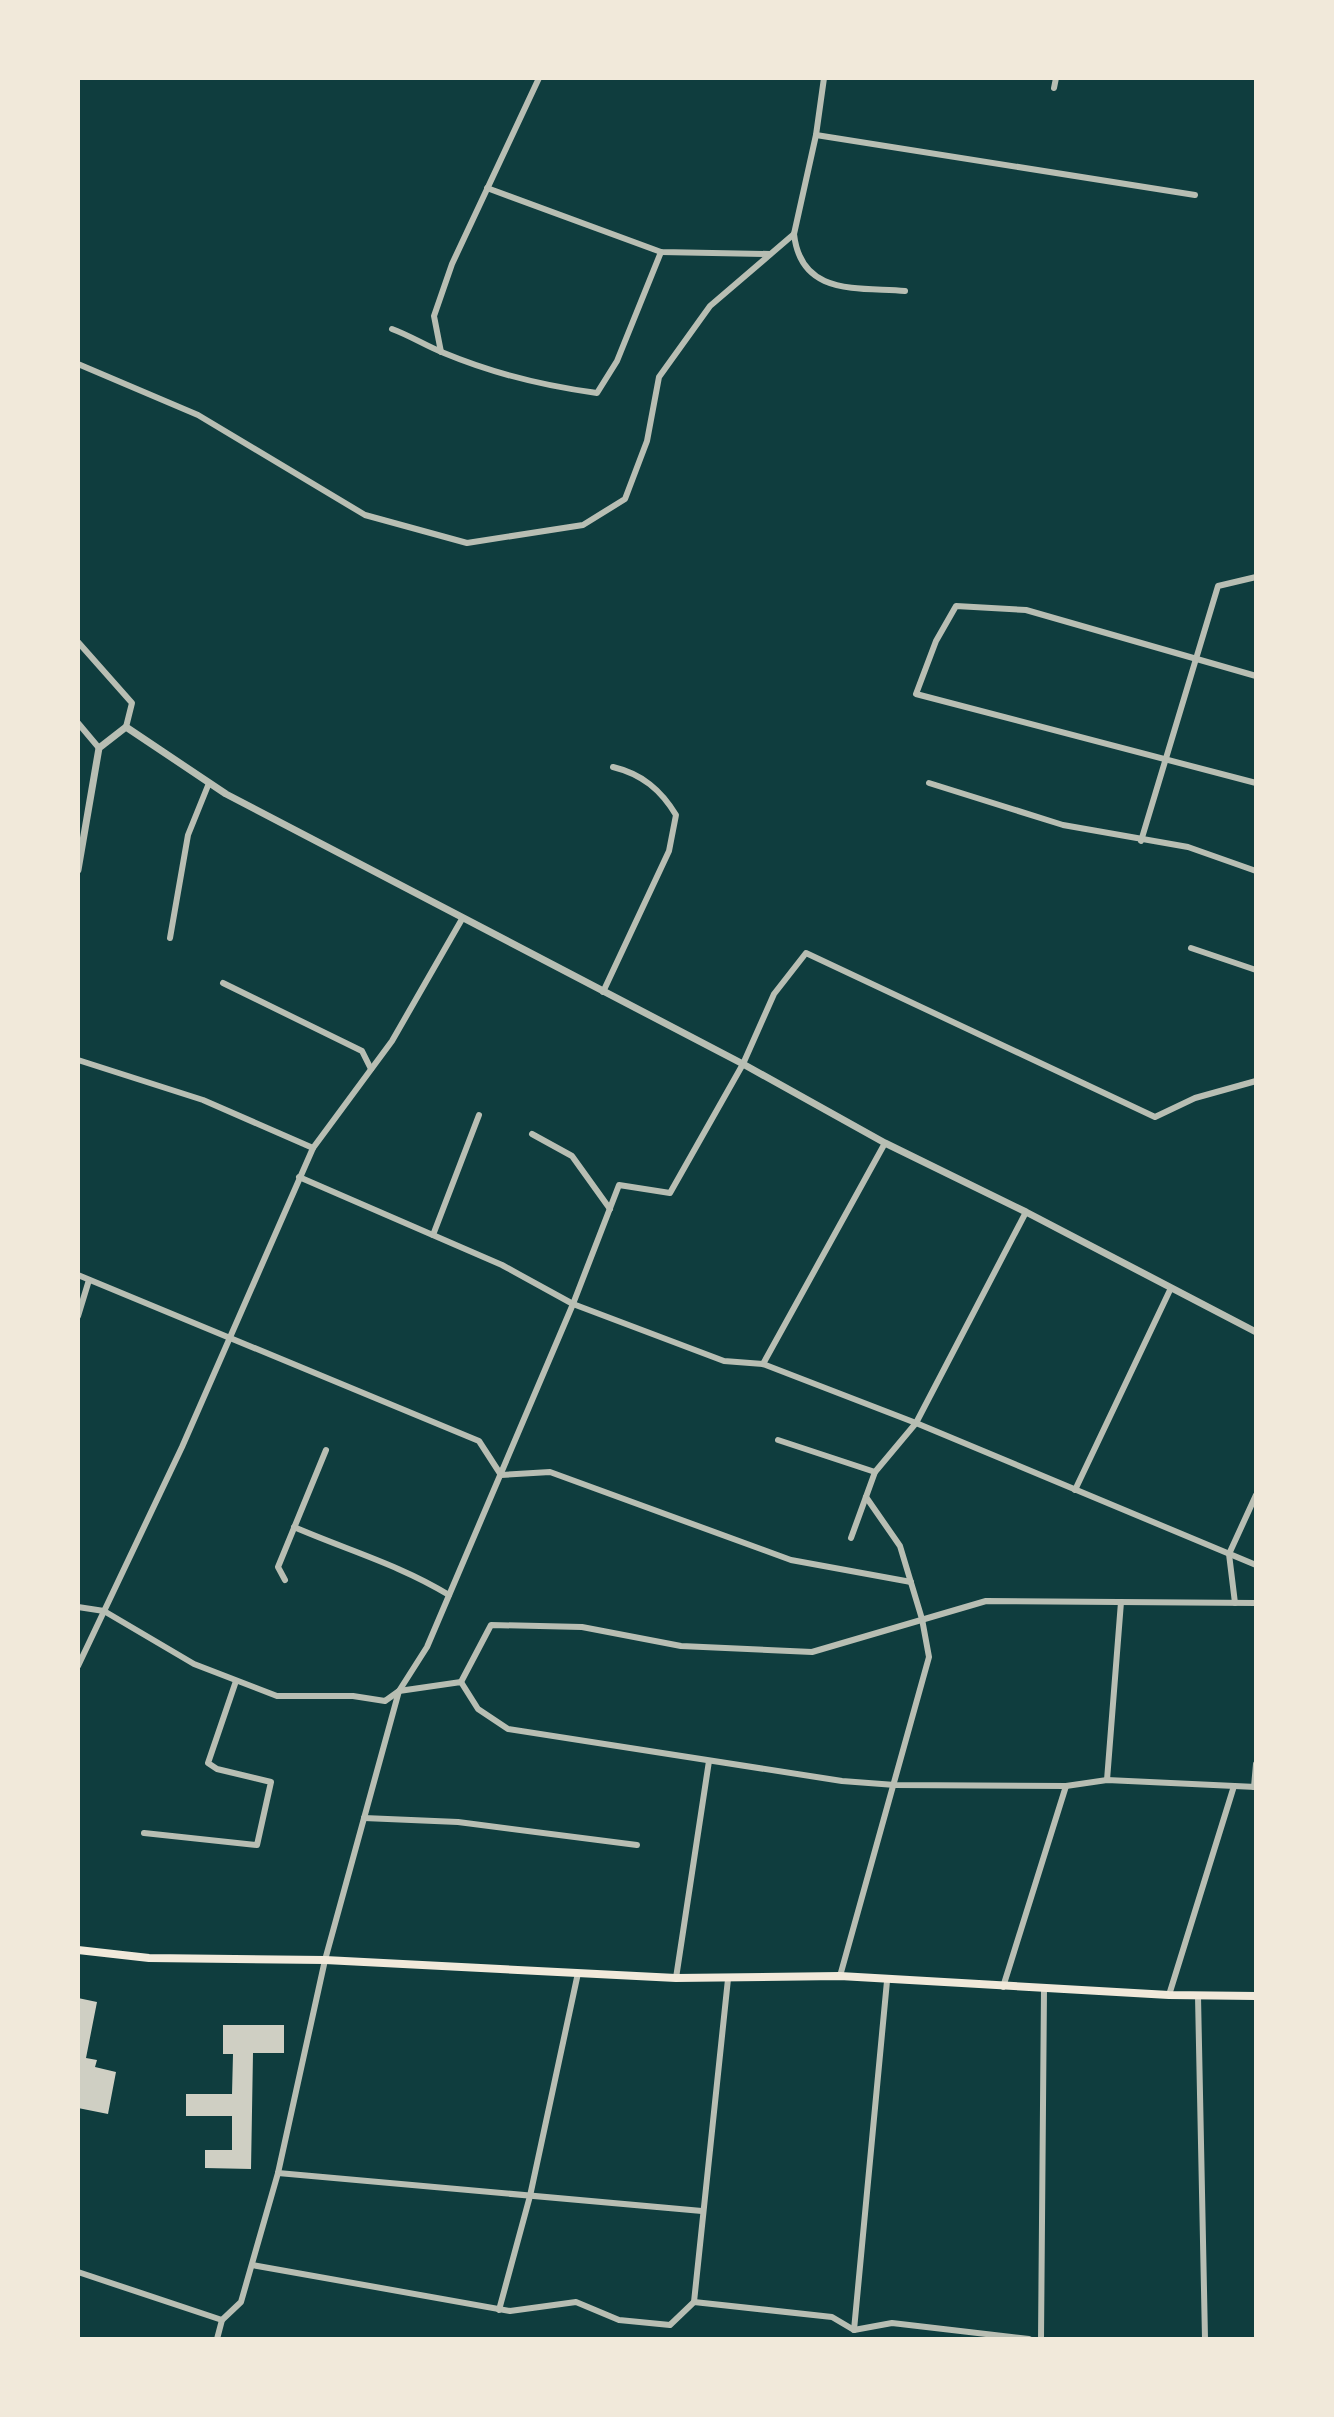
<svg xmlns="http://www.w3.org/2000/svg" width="1334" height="2417" font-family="'Playfair Display',serif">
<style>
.building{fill:#cfcfc3}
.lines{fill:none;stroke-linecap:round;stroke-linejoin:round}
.minor{stroke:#b8beb3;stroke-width:6}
.tertiary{stroke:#b8beb3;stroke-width:7}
.secondary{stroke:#f1e9da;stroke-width:8}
</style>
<rect width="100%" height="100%" fill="#0f3d3e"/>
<g class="building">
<polygon points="78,1998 97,2002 86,2058 97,2060 95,2067 116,2072 108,2114 78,2108"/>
<polygon points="223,2025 284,2025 284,2053 253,2053 251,2169 205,2168 205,2150 232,2150 232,2116 186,2116 186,2094 232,2094 233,2054 223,2054"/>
</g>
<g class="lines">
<g class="minor">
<polyline points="1054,88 1056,78"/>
<polyline points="816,135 1195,195"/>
<polyline points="487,188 661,252 770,254"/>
<path d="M794,234C801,296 856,287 905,291"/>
<path d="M392,329C411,336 426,346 444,353C492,373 545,386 597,393L617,361L661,252"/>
<polyline points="441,352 434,316 452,264 539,78"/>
<polyline points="78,364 198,415 365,515 467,543 583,525 625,499 647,441 659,377 710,306 794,234 816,135 824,78"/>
<polyline points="78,642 132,703 126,727"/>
<polyline points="1256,676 1026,610 956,606 936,641 916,694 1256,783"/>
<polyline points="78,723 99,748"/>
<polyline points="929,783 1063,825 1188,847 1256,871"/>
<polyline points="1141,841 1218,586 1256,577"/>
<polyline points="170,938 188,835 209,783"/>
<polyline points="1191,948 1256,970"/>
<polyline points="223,983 362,1051 371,1069"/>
<path d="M603,992L669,851L676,815C661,790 642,774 613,767"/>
<polyline points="78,1060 203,1100 313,1148"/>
<polyline points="532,1134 572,1156 610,1209"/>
<polyline points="299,1177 502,1265 573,1304 724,1361 763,1364 916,1423 1256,1565"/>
<polyline points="433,1235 479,1115"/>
<polyline points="78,1275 479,1441 501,1475 550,1472 791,1560 911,1582"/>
<polyline points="78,1316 89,1280"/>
<polyline points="763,1364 885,1143"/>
<polyline points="778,1440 875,1472"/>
<polyline points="1075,1490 1170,1290"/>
<path d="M294,1527C347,1550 400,1565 449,1595"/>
<polyline points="851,1538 875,1472 916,1423 1026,1212"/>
<polyline points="285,1580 278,1567 326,1450"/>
<polyline points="1235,1603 1229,1554 1256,1495"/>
<polyline points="78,1607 104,1611 194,1664 277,1696 353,1696 385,1701 399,1691 461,1682 478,1709 508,1729 842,1781 895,1785 1066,1786 1107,1780 1256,1787"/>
<polyline points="78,1666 182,1447 313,1148 392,1041 462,919"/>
<polyline points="461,1682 491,1625 582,1627 681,1646 812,1652 986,1601 1256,1603"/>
<polyline points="1107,1780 1121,1602"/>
<polyline points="1254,1787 1256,1764"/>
<polyline points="364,1818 458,1822 637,1845"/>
<polyline points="144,1833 257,1845 271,1782 217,1769 208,1763 236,1681"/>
<polyline points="840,1976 929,1657 922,1619 900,1546 866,1497"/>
<polyline points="676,1978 709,1761"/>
<polyline points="1003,1987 1066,1786"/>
<polyline points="1169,1995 1234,1786"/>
<polyline points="1198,1996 1205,2339"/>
<polyline points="278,2173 702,2211"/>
<polyline points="252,2265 510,2311 576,2302 619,2320 670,2325 694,2302 832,2317 854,2330 892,2323 1029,2339"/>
<polyline points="78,2272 222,2320"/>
<polyline points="694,2302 728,1979"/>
<polyline points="499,2310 530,2196 578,1973"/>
<polyline points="854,2330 887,1981"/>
<polyline points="217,2339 222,2320 241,2302 278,2173 325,1960 399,1691 427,1647 573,1304 619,1185 670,1193 743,1064 774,994 806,953 1155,1117 1195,1098 1256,1081"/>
<polyline points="1041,2339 1044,1989"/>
</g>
<polyline class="tertiary" points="78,870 99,748 126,727 226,794 743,1064 885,1143 1026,1212 1256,1332"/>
<polyline class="secondary" points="78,1950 149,1958 325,1960 676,1978 840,1976 1169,1995 1256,1996"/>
</g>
<rect width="1334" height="2417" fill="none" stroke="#f1e9da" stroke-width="160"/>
</svg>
